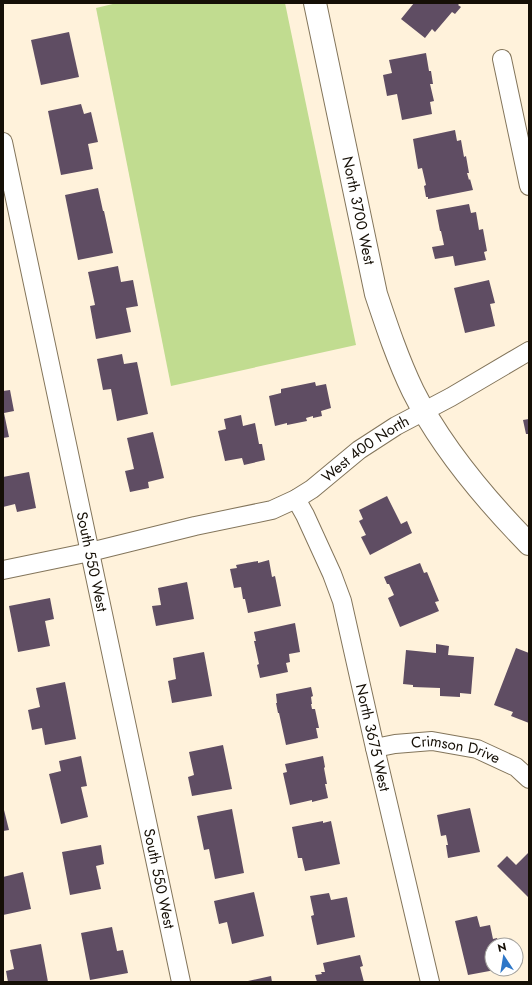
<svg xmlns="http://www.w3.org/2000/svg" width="532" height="985" font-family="Jost,sans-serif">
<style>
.green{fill:#c1dc90}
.building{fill:#5f4d63}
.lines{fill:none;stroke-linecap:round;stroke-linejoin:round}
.minor-casing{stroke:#83755b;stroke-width:20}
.tertiary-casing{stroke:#83755b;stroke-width:24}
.minor{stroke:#fff;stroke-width:18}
.tertiary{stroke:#fff;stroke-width:22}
.labels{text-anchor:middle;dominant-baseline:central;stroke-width:4;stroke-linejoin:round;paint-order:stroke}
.street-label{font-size:15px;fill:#150f06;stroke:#fff}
</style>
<rect width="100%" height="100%" fill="#fff2db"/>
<polygon class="green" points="117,3 285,3 356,345 171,386 96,8"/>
<g class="building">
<polygon points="414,3 460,3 458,5 461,7 455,14 452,12 435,32 432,29 425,38 401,19"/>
<polygon points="69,32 79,77 41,85 31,40"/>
<polygon points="426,53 429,71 431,71 433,84 430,84 434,101 430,102 432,114 402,120 397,94 387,96 383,75 392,73 389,60"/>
<polygon points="81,104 84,114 91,112 98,142 88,144 93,169 61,175 48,111"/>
<polygon points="455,130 457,141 461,140 464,157 466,156 469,173 467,173 469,180 470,179 473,190 428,199 428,197 426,197 424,186 426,185 422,168 418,169 413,139"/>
<polygon points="98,188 103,211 104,211 113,253 78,260 65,195"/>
<polygon points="469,204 471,213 476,212 479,230 483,229 487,251 484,252 486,260 455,266 453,256 435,259 432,247 444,245 441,231 440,231 436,210"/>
<polygon points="118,266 121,282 133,280 138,306 126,308 131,332 96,339 90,306 95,305 88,272"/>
<polygon points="489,280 495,303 490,304 495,326 465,333 454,288"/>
<polygon points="122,354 124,364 137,362 148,414 117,421 111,389 103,390 97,359"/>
<polygon points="315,382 316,386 326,384 331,408 321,411 322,416 313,418 313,416 306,418 307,421 287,425 287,423 275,426 269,396 281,393 281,389"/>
<polygon points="10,390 14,411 4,413 9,437 3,438 3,391"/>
<polygon points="241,415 243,426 255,423 259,444 262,444 265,460 244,465 242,458 225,461 218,431 226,429 224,419"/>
<polygon points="529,419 529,437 528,437 528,434 526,434 523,420"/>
<polygon points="153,432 164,478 148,482 149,488 130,492 125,471 134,469 127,438"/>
<polygon points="29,472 36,508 17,512 15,504 3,507 3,477"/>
<polygon points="387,496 401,524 407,521 412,533 370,555 361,537 366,535 359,521 363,519 359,510"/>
<polygon points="269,560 272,577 275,576 281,606 248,613 245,599 243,599 241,587 234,588 230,569 237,568 236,565 258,561 258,563"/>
<polygon points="420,563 424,573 427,572 439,601 435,602 439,611 400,627 388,598 394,595 389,584 387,584 384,577"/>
<polygon points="187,582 194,619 156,626 152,606 161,605 158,588"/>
<polygon points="50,598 54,619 45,621 50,646 18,652 9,606"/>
<polygon points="295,623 300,652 289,654 290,662 286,663 288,672 260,678 257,665 259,664 254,641 256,641 254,632"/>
<polygon points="436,644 449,646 448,655 474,657 471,694 460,693 460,697 440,696 440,688 413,687 413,685 403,684 406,650 436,653"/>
<polygon points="516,648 529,653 529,723 511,716 513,712 494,705"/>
<polygon points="204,652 212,696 172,703 168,681 176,679 173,658"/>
<polygon points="65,682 76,739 45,745 42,728 32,730 28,710 40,707 36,688"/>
<polygon points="311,687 313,696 311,697 312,704 311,704 312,709 315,709 319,728 316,728 318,738 286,745 279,713 278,713 276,703 277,703 276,694"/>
<polygon points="223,745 232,789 192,796 188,777 194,775 189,752"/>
<polygon points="81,756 87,786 81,787 88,817 61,824 49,774 61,771 59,761"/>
<polygon points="323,756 325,767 324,768 327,784 325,784 328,798 312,802 312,800 290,805 283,773 287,772 285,764"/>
<polygon points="3,806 9,830 3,831"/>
<polygon points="470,808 480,852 448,858 446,845 448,845 446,835 441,836 437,815"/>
<polygon points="232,809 244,873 215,879 209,849 204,850 197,816"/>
<polygon points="323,821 323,823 331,821 340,864 305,871 302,858 298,858 292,827"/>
<polygon points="101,845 104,864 96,866 101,889 70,895 62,852"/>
<polygon points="529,852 529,898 497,866 507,856 516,865"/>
<polygon points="23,872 31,909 3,915 3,877"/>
<polygon points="254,892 264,936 232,944 227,922 219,924 214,901"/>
<polygon points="329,893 331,900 347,897 355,937 317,945 311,916 314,915 310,896"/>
<polygon points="477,916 480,927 490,925 493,939 497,938 499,945 492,945 492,969 495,970 468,975 455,921"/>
<polygon points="112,927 117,951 123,950 128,973 90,980 81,933"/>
<polygon points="41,944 48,982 8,982 6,971 14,969 10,950"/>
<polygon points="360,955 363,966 360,967 364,982 317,982 315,975 322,974 321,972 325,972 323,963"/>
<polygon points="271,976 272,982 248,982 248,981"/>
</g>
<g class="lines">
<g class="minor-casing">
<g id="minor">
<polyline points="502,59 529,186"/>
<path id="s1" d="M3,142L181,982"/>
<path id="s2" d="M296,499L305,515L332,574L342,601L375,748L430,982"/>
<path id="s3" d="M3,570L90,552L195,526L272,510L296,499L312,489L359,450L396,426L451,397L529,351"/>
<path id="s4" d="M375,748L395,744L432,741L477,749L516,767L529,779"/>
</g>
</g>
<g class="tertiary-casing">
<g id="tertiary">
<path id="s5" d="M315,3L376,294C387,327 398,360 413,391C441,447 485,499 529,544"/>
</g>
</g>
<use href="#minor" class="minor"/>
<use href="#tertiary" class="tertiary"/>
</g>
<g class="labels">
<g class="street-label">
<text stroke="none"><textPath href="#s5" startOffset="212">North 3700 West</textPath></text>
<text stroke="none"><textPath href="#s3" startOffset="388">West 400 North</textPath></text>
<text stroke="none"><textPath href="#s1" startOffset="429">South 550 West</textPath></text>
<text stroke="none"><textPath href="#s2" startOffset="252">North 3675 West</textPath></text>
<text stroke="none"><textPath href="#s4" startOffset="82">Crimson Drive</textPath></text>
<text stroke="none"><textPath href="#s1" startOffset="753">South 550 West</textPath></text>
</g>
</g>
<rect width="532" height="985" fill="none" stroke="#150f06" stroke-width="8"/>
<g transform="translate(504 957) rotate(348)"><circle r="19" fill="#ffffff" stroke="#a19f9b"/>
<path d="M0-3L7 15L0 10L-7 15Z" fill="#2e77c8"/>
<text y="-6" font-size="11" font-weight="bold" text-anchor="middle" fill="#150f06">N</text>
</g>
</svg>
